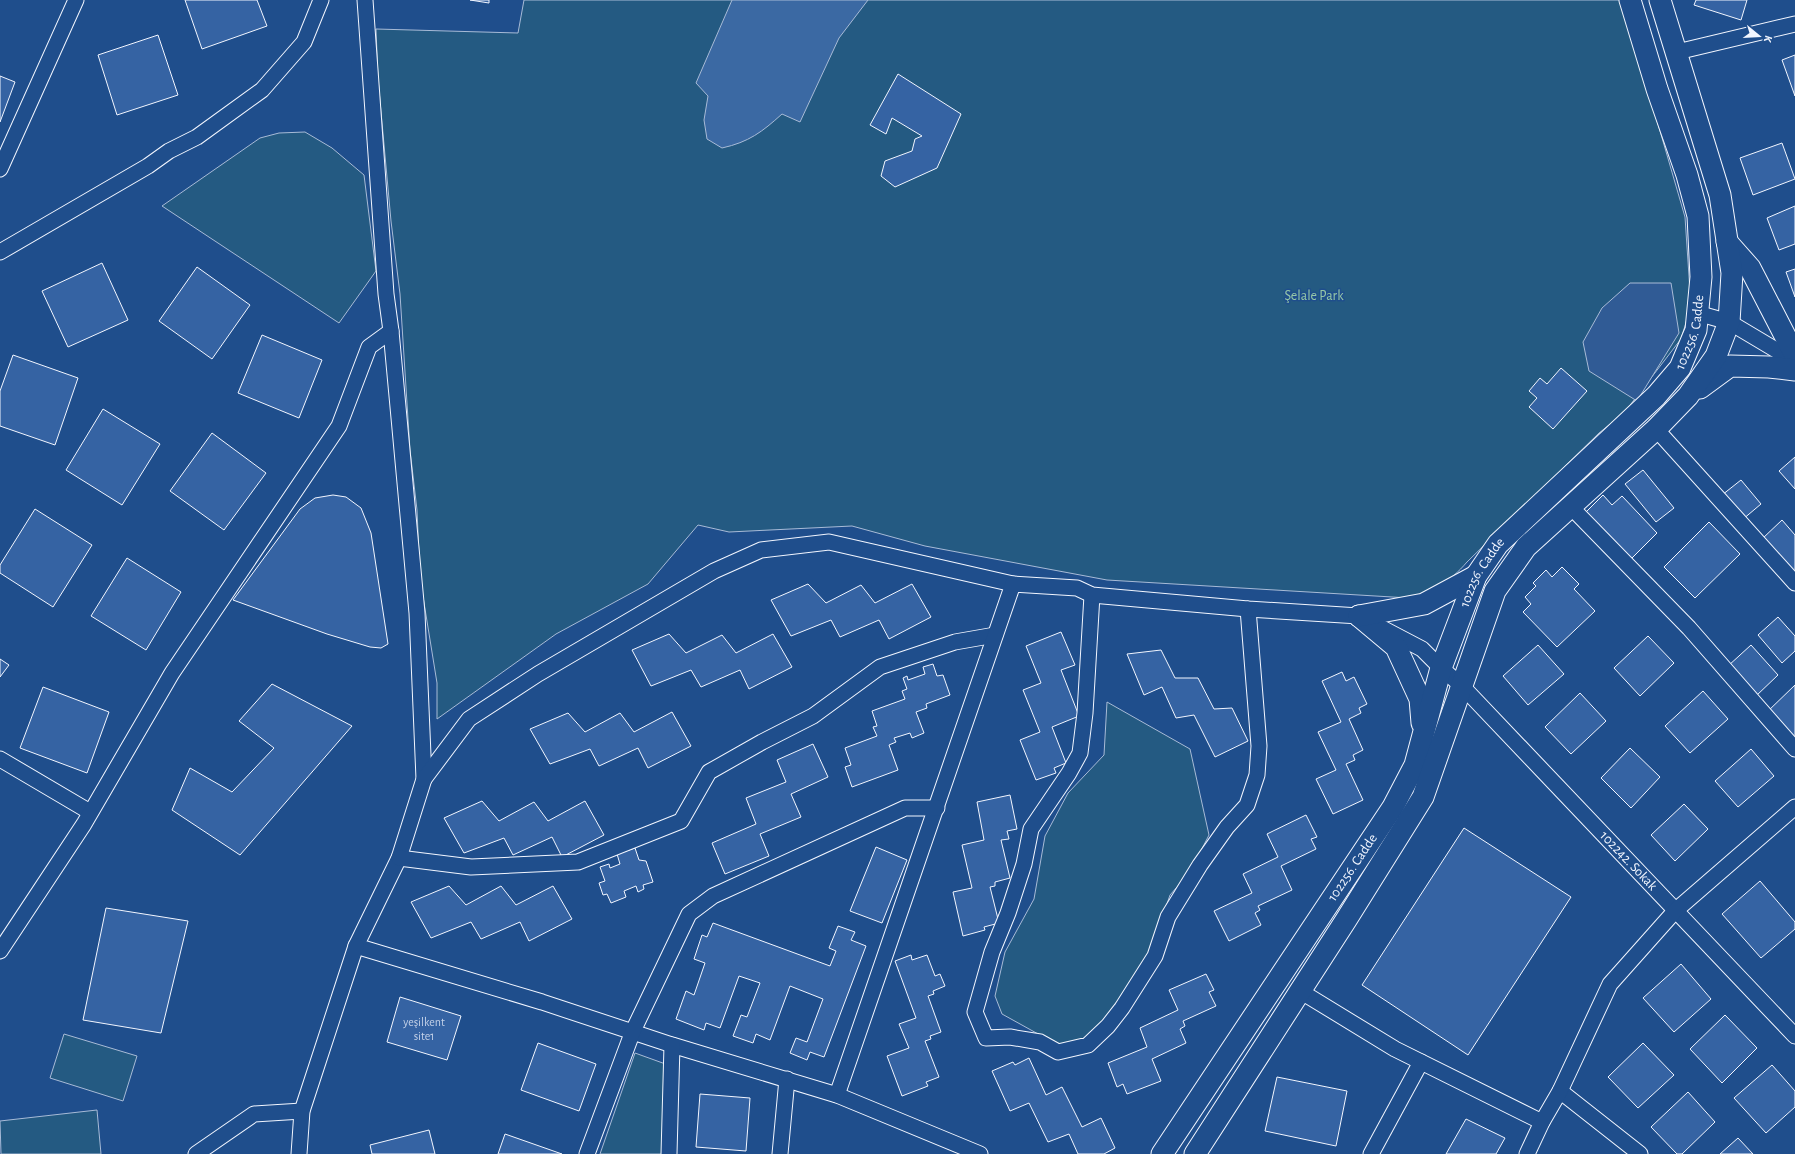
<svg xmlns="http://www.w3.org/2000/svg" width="1795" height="1154" font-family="'Alegreya Sans',sans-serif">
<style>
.green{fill:#245a82;stroke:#a8bbd7}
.parking{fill:#305b95;stroke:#a8bbd7}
.water{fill:#3b69a3;stroke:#a8bbd7}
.building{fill:#3563a3;stroke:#f2f6ff}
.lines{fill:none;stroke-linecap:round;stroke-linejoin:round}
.street-casing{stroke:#f2f6ff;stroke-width:17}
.secondary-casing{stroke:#f2f6ff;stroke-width:23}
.street{stroke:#1f4e8c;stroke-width:15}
.secondary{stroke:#1f4e8c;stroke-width:21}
.labels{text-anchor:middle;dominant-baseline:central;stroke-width:3;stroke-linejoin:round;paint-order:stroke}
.number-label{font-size:12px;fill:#c3d1e8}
.park-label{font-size:14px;fill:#97c8a6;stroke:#1f4e8c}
.street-label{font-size:14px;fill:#f2f6ff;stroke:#1f4e8c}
</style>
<rect width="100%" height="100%" fill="#1f4e8c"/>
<g class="green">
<path d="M524,0H1622L1685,217L1691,306L1681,339L1624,413L1599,433L1467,562C1449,583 1435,589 1409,598L1107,580L925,546L852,526L729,532L698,525L648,584L556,634L437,719V683L420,578L417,510L410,450L400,294L391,221L378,79L376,29L518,33Z"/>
<polygon points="305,132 332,148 364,175 376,271 339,323 162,206 260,138 279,133"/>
<polygon points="1107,702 1190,749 1209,835 1190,872 1170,895 1151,950 1106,1028 1078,1048 1058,1045 1002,1014 995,996 1005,952 1034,899 1045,836 1068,793 1104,755"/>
<polygon points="64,1034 137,1056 123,1101 50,1078"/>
<polygon points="635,1053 671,1066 669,1154 600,1154"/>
<polygon points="97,1110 101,1154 1,1154 0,1121"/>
</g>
<polygon class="parking" points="1630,283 1671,283 1679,333 1637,401 1589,371 1583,342 1602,308"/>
<path class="water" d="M732,0H868L839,38L800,122L782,114C762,132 749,142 722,148L707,139L704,120L708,96L696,83Z"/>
<g class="building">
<polygon points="185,0 257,0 267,26 202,49"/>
<polygon points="470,0 489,0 489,3"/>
<polygon points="1696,0 1747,0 1741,20 1694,5"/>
<polygon points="158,35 178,95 117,115 98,55"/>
<polygon points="1795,55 1795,96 1782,60"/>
<polygon points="898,74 961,114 937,168 895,187 881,176 885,161 912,151 915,139 922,136 892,118 886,134 870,125"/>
<polygon points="0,76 15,82 0,122"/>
<polygon points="1782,143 1795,179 1753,195 1740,158"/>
<polygon points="1795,206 1795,244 1779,250 1767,218"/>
<polygon points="102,263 128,320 68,347 42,291"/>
<polygon points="197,267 250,305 212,359 159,321"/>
<polygon points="1795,269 1795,297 1786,272"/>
<polygon points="262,335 322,360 299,418 238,393"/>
<polygon points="13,355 78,378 55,445 0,426 0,391"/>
<polygon points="1561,368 1587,391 1553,429 1529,407 1537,398 1529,391 1540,378 1547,384"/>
<polygon points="103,409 160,444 122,505 66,470"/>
<polygon points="212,433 266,473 224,530 170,491"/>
<polygon points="1795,457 1795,489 1779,471"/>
<polygon points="1643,470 1674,508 1656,522 1625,484"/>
<polygon points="1741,480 1761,504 1742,520 1722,495"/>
<polygon points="333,495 346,497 361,508 371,533 388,644 381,648 370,647 327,634 233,600 300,509 315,498"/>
<polygon points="1603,495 1612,505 1622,496 1657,533 1629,561 1583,515"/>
<polygon points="35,509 92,545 53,607 0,573 0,565"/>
<polygon points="1782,520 1795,535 1795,576 1762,539"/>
<polygon points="1709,522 1740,554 1695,598 1664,567"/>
<polygon points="127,558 181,592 146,650 91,616"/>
<polygon points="1562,567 1579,584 1574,589 1595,611 1557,647 1523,612 1531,604 1525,597 1536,586 1533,583 1546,570 1552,577"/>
<polygon points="808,584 826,603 861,585 875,603 912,584 931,617 889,639 879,620 840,637 831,620 791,636 771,600"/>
<polygon points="1778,617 1795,636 1795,651 1782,663 1758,635"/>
<polygon points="1061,632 1075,665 1061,670 1079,716 1052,727 1066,763 1054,768 1056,773 1036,780 1020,740 1040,732 1023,690 1041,683 1026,646"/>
<polygon points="669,634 686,653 722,635 736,653 773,634 792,667 749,689 740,670 701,687 691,670 651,686 632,650"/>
<polygon points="1648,636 1674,663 1640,696 1614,668"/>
<polygon points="1538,645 1564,674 1528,705 1503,676"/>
<polygon points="1751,645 1778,675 1756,696 1728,666"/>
<polygon points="1161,650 1175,678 1198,678 1214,709 1232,708 1248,741 1215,757 1194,715 1176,718 1162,687 1144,695 1127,654"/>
<polygon points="0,659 9,665 0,677"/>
<polygon points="933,664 937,676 943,675 950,695 926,704 927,708 916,712 924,733 912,738 910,733 894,738 896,742 889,745 898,770 852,787 845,767 851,765 845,748 877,736 873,727 877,726 872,711 905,699 902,691 907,689 903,678 907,676 908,680 925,674 923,667"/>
<polygon points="1342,672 1346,681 1354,677 1367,704 1359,708 1361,713 1349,719 1363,750 1353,755 1355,760 1346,764 1363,800 1333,814 1316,779 1336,770 1318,732 1341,722 1322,681"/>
<polygon points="272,684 352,726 240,855 172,810 190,768 232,792 274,748 239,721"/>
<polygon points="1795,685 1795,741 1766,713"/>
<polygon points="43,687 109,712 87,773 20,748"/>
<polygon points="1703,691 1728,719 1690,753 1665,726"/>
<polygon points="1580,693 1606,721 1571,754 1545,727"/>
<polygon points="672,712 691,746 648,768 638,748 599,766 590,749 550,764 530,729 568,713 585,732 620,713 634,732"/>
<polygon points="813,744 828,777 791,794 801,817 760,834 769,856 725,874 712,843 756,824 746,798 786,782 777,760"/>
<polygon points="1630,748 1660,777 1631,808 1601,778"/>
<polygon points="1751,749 1774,776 1738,807 1715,781"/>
<polygon points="1010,795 1017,829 1007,831 1009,839 1001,840 1010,878 995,882 995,886 990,887 999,923 984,927 985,930 963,936 953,892 972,888 962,845 984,840 977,802"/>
<polygon points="482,801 499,821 534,802 548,821 585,801 604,835 562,857 552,837 513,855 504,838 464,853 444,818"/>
<polygon points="1684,804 1708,829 1675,861 1651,835"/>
<polygon points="1306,815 1317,837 1311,839 1316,849 1281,866 1292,890 1258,906 1260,910 1255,913 1261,925 1229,941 1214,911 1252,893 1243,874 1278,857 1267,834"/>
<polygon points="1464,828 1571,897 1468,1055 1362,985"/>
<polygon points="876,847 907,860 882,923 850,911"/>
<polygon points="635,848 639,860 646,861 653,882 643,885 644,889 638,892 636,886 624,891 626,897 611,903 607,894 603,895 599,883 605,881 600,867 609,864 610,868 620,864 617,854"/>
<polygon points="1760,881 1795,922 1795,929 1761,958 1722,914"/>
<polygon points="449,886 466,905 501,886 516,905 553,886 572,919 529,941 520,922 481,939 471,922 431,938 411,902"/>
<polygon points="106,908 188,921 161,1033 83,1020"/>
<polygon points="713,923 830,966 836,951 829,948 838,926 855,932 851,940 866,946 824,1057 810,1052 807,1060 790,1053 796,1038 807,1042 823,999 790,986 770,1040 756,1034 753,1043 733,1036 741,1015 747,1017 760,983 739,976 720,1028 706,1023 704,1030 676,1019 686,991 694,995 705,963 694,959 702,935 707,937"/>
<polygon points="911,955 912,960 927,955 935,976 940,974 945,986 933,991 934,994 928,996 941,1032 930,1036 931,1039 925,1041 939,1077 926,1082 928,1086 902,1096 887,1056 909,1048 899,1024 916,1018 895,961"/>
<polygon points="1681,964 1711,999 1674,1032 1643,998"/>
<polygon points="1206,974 1214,990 1209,992 1216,1006 1183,1021 1185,1026 1180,1029 1186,1043 1152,1059 1161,1081 1127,1094 1123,1084 1117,1087 1108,1063 1147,1047 1140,1028 1178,1010 1169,990"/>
<polygon points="400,997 461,1016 447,1060 387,1042"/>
<polygon points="1725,1015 1757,1048 1722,1083 1690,1049"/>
<polygon points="538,1043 596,1064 579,1111 521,1090"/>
<polygon points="1643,1043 1674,1075 1638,1108 1608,1077"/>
<polygon points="1029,1058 1046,1095 1062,1087 1082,1127 1101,1118 1115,1148 1104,1154 1078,1154 1069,1134 1048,1142 1029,1103 1010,1111 992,1071 1013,1062 1015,1065"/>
<polygon points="1772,1065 1795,1091 1795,1107 1766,1133 1734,1098"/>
<polygon points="1277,1077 1347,1091 1336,1146 1265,1131"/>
<polygon points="1688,1092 1715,1122 1682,1154 1677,1154 1651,1127"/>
<polygon points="700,1094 750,1098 746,1151 696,1147"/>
<polygon points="1466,1119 1505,1138 1496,1154 1446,1154"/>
<polygon points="429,1130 435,1154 372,1154 370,1145"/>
<polygon points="505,1134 562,1154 498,1154"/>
<polygon points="1738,1138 1753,1154 1720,1154"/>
</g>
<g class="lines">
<g class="street-casing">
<g id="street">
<polyline points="365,0 386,294 391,331 417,613 424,779 399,858 356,946 542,1002 672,1045 837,1095 980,1154"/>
<polyline points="1677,52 1795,24"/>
<polyline points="0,169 76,0"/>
<polyline points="0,252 148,166 169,151 197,137 262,90 304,42 321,0"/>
<polyline points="1697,313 1729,322 1776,350 1795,364"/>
<polyline points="1656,429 1795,583"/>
<polyline points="1570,506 1689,628 1795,749"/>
<polyline points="1092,595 1085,713 1080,753 1069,773 1031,829 1024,864 1008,913 992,952 975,1012 986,1038 1010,1037 1040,1042 1058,1052 1088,1045 1108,1026 1122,1008 1155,956 1168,917 1200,865 1227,827 1247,805 1257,775 1259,746 1248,609"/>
<polyline points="0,759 90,812"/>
<polyline points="424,779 469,719 538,674 714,571 761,550 829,542 1013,584"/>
<polyline points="399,858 471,867 578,862 681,821 709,772 762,742 813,716 880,667 955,642 995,635"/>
<polyline points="0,951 84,824 172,673 339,426 369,347 391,331"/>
<polyline points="1300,991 1395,1049 1542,1122"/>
<polyline points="1560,1091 1640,1154"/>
<path id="s1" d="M837,1095L1013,584L1077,588L1092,595L1248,609L1359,616L1422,649L1441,668L1462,686L1795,1036"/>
<polyline points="196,1154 254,1114 302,1111"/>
<polyline points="299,1154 302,1111 356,946"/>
<polyline points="587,1154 633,1031 689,914 713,896 905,808 937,808"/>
<polyline points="669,1154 672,1045"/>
<polyline points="780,1154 787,1079"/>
<polyline points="1371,1154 1421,1062"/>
<polyline points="1527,1154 1542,1122 1560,1091 1610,984 1675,911 1795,807"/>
</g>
</g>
<g class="secondary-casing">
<g id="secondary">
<polyline points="1727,242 1750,268 1795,355"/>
<polyline points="1700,388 1730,366 1769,367 1795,370"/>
<polyline points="1359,616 1396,647 1420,699 1422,723"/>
<polyline points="1359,616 1424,604 1476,576"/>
<path id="s2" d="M1162,1154L1393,807L1415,765L1441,668L1476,576L1498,544L1656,396L1680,368L1696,330L1701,277L1698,216L1687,175L1657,89L1630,0"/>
<polyline points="1195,1154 1346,920 1423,797 1495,591 1526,547 1656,429 1688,396 1716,356 1729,322 1732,273 1720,195 1660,0"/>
</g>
</g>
<use href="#street" class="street"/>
<use href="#secondary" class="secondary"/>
</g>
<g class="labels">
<g class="number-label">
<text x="424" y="1022">yeşilkent<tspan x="424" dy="14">site1</tspan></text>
</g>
<g class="park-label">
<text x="1314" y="296">Şelale Park</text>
</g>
<g class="street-label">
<text stroke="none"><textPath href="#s2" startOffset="993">102256. Cadde</textPath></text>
<text stroke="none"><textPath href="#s2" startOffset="669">102256. Cadde</textPath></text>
<text stroke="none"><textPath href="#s1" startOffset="1256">102242. Sokak</textPath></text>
<text stroke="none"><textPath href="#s2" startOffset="344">102256. Cadde</textPath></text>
</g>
</g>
<g transform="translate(1759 36) rotate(108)" stroke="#1f4e8c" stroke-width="3" paint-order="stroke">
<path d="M0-3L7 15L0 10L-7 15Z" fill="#f2f6ff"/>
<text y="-6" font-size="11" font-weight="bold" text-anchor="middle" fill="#f2f6ff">K</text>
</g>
</svg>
